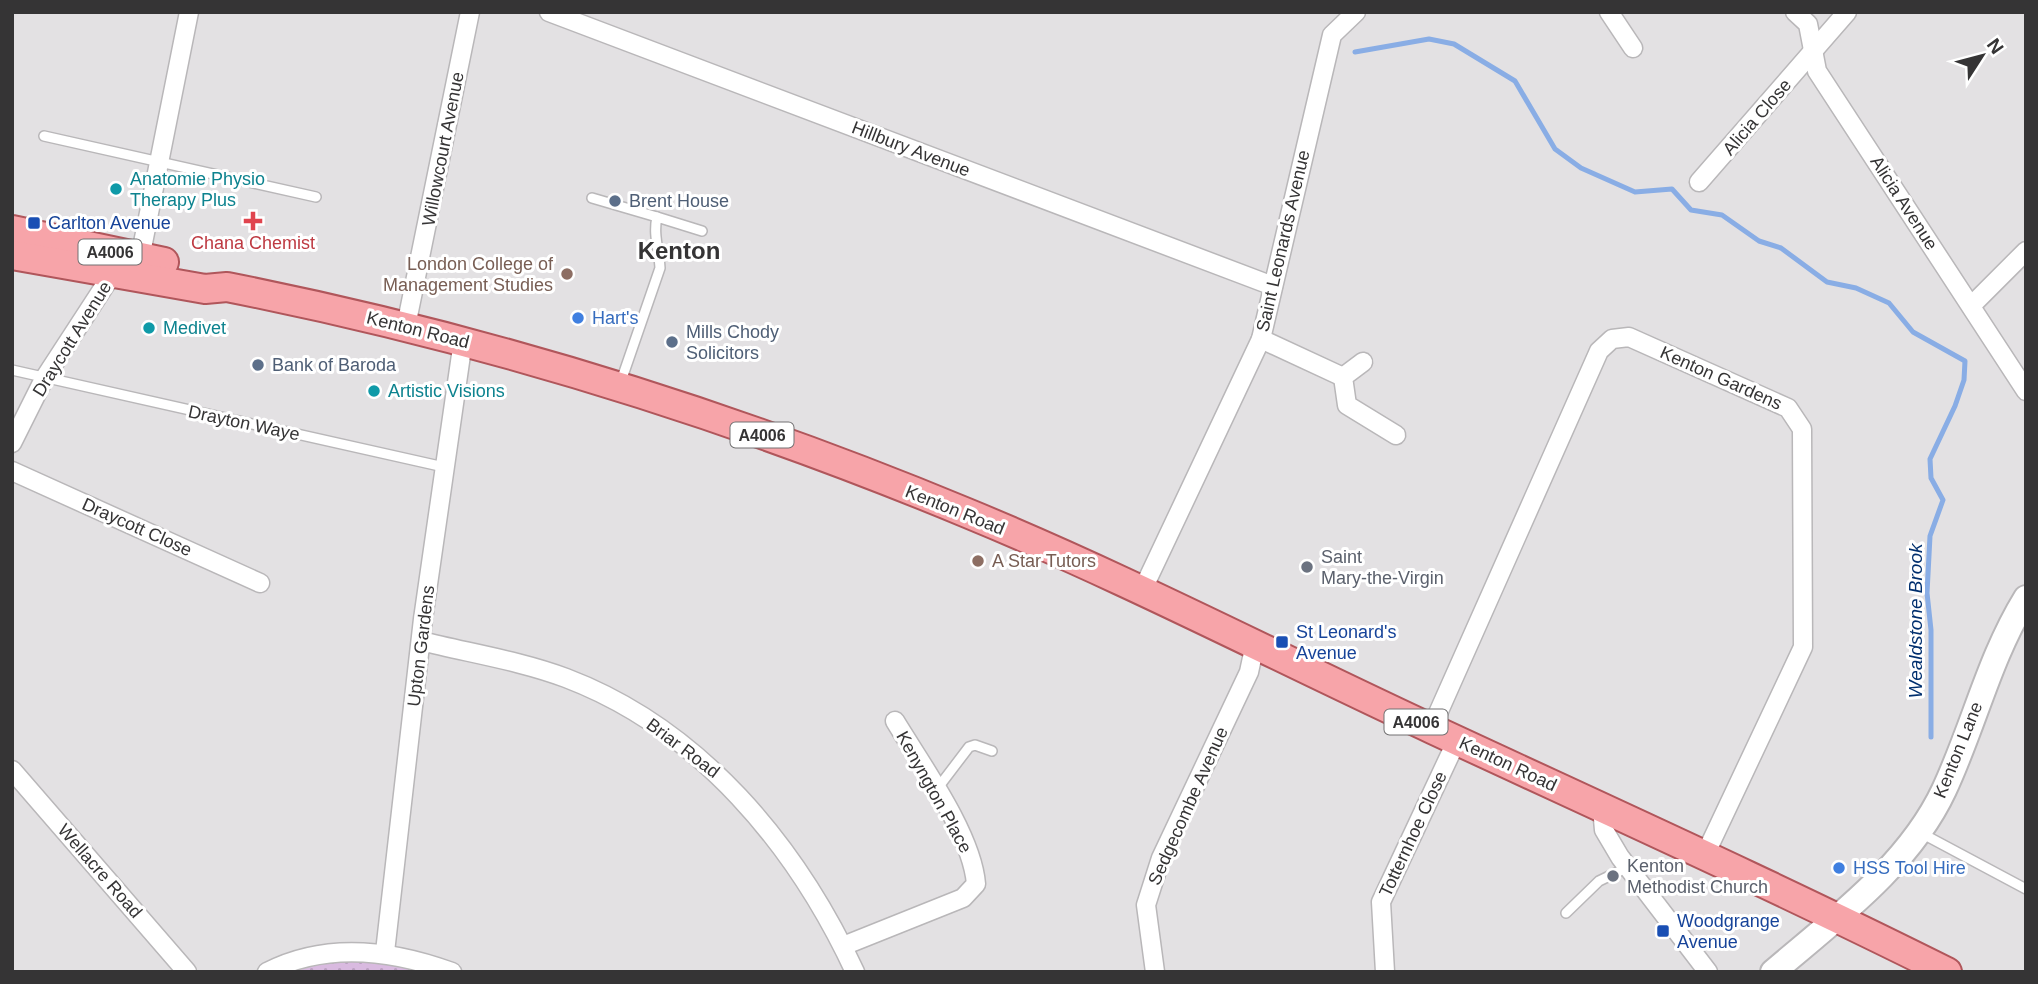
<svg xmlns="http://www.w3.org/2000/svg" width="2038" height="984" font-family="Helvetica,sans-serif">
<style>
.green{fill:url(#green-dots)}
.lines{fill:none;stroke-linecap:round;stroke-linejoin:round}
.stream{stroke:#89ade5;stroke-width:5}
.lane-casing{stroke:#b9b7b9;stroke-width:12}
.street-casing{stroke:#b9b7b9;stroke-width:21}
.secondary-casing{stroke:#b9b7b9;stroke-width:28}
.primary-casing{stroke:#b0565b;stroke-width:32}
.lane{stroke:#fff;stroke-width:9}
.street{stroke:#fff;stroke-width:18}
.secondary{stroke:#fff;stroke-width:24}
.primary{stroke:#f7a4a9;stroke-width:28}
.culture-dot{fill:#0f9aa8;stroke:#fff;stroke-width:2.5}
.service-dot{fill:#5c6f8a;stroke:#fff;stroke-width:2.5}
.health-dot{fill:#e0444e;stroke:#fff;stroke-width:2.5}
.transit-dot{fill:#1a4fb4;stroke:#fff;stroke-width:2.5}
.education-dot{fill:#8d6e63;stroke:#fff;stroke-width:2.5}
.shop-dot{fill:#3f7fe0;stroke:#fff;stroke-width:2.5}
.worship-dot{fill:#6b7280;stroke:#fff;stroke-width:2.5}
.labels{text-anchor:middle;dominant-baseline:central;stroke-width:6;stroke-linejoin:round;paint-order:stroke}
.shield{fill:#fff;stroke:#727172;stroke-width:2}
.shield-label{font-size:16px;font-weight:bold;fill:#353435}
.street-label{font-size:18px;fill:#353435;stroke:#fff}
.culture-label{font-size:18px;fill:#0d838f;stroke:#fff;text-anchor:start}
.service-label{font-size:18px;fill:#4e5e75;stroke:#fff;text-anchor:start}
.transit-label{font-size:18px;fill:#164399;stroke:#fff;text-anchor:start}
.health-label{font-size:18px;fill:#be3a42;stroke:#fff}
.education-label{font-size:18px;fill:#785e54;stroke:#fff;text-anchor:end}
.shop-label{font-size:18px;fill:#366cbe;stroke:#fff;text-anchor:start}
.worship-label{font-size:18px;fill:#5b616d;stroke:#fff;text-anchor:start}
.water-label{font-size:19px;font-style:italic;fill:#012f6e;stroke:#fff}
.district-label{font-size:24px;font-weight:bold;fill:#353435;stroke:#fff}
</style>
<defs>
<pattern id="green-dots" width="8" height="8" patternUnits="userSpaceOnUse" patternTransform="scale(1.75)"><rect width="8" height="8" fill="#d9bae0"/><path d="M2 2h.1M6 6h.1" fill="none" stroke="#bba0c1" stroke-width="1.8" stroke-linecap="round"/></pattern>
</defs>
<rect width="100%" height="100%" fill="#e3e1e3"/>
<path class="green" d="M329,962C361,962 391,961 422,972H292Z"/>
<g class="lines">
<polyline class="stream" points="1355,52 1429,39 1454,44 1515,81 1555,149 1581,168 1635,192 1672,189 1691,210 1722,215 1759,241 1781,248 1827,282 1856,288 1889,303 1913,332 1965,361 1964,380 1955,406 1930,459 1931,478 1943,500 1930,536 1927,593 1931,630 1931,737"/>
<g class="lane-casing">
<g id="lane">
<polyline points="44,136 316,197"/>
<polyline points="592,198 657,217"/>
<polyline points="12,370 444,467"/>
<path d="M620,384L660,268C659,249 653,235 657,217L702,231"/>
<polyline points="937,789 969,747 975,745 992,751"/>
<polyline points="1921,833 2026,889"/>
<polyline points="1566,913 1599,881 1628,867"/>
</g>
</g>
<g class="street-casing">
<g id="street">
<polyline points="549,12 1273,286"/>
<polyline points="1609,12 1633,48"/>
<polyline points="1795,12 1808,24 1817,71 2026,391"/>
<polyline points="1699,182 1847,12"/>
<polyline points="140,258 189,12"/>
<polyline points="1971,306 2026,251"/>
<polyline points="406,326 470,12"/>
<polyline points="1261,339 1343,377"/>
<polyline points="1363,362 1343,377 1347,405 1396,435"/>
<polyline points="12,443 44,379 113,273"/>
<polyline points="12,471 260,583"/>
<polyline points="1142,591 1261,339 1332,35 1356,12"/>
<path d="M421,641C469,653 521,661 566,678C700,729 796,845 855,972"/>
<polyline points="1431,729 1599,351 1612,339 1629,337 1788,408 1802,429 1803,647 1704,857"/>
<polyline points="12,770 187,972"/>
<polyline points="1602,808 1604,830 1620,857 1708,972"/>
<path d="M843,946L963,898L976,884C972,834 921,764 895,721"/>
<polyline points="385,952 423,619 463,341"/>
<path d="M267,972C327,941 392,950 452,972"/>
<polyline points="1155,972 1146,905 1161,858 1249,672 1255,644"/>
<polyline points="1385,972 1381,902 1457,740"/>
</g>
</g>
<g class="secondary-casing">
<path id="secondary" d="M1773,972C1835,919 1909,865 1944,790C1974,726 1989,658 2026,598"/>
</g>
<g class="primary-casing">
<g id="primary">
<polyline points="12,230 164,262"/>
<path d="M12,255L205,289L227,287C479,337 729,414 967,513C1125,578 1277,657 1432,729C1604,809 1777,887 1947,972"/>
</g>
</g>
<use href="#lane" class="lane"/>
<use href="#street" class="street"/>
<use href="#secondary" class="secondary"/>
<use href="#primary" class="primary"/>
</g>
<g class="culture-dot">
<circle cx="116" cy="189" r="7"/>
<circle cx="149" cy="328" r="7"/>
<circle cx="374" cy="391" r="7"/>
</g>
<g class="service-dot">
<circle cx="615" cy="201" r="7"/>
<circle cx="672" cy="342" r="7"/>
<circle cx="258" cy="365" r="7"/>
</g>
<path class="health-dot" d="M249.5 210.5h7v7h7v7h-7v7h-7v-7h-7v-7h7z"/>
<g class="transit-dot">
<rect x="27" y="216" width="14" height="14" rx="3.5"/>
<rect x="1275" y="635" width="14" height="14" rx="3.5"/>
<rect x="1656" y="924" width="14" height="14" rx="3.5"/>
</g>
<g class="education-dot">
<circle cx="567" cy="274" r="7"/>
<circle cx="978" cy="561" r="7"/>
</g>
<g class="shop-dot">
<circle cx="578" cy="318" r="7"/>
<circle cx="1839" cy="868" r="7"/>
</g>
<g class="worship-dot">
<circle cx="1307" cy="567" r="7"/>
<circle cx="1613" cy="876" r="7"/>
</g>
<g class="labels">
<g class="shield">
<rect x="78.5" y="239.5" width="63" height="25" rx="5"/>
<rect x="730.5" y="422.5" width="63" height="25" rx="5"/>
<rect x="1384.5" y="709.5" width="63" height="25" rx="5"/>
</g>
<g class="shield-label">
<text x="110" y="252">A4006</text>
<text x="762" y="435">A4006</text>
<text x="1416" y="722">A4006</text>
</g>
<g class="street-label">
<text transform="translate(1757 117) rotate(-49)">Alicia Close</text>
<text transform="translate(443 149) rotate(-79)">Willowcourt Avenue</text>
<text transform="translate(911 149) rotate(21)">Hillbury Avenue</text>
<text transform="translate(1904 203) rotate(57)">Alicia Avenue</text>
<text transform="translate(1283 241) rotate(-77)">Saint Leonards Avenue</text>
<text transform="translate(418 330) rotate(14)">Kenton Road</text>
<text transform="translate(72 339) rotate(-58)">Draycott Avenue</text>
<text transform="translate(1721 378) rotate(24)">Kenton Gardens</text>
<text transform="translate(244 423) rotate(12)">Drayton Waye</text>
<text transform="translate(955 510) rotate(22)">Kenton Road</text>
<text transform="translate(137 527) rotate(24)">Draycott Close</text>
<text transform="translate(421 646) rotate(-83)">Upton Gardens</text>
<text transform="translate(683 748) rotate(37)">Briar Road</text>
<text transform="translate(1958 750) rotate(-68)">Kenton Lane</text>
<text transform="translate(1508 764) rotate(25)">Kenton Road</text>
<text transform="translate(934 792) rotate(61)">Kenyngton Place</text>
<text transform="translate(1188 806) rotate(-66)">Sedgecombe Avenue</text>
<text transform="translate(1413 834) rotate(-65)">Totternhoe Close</text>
<text transform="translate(100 871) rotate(49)">Wellacre Road</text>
</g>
<g class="culture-label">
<text x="130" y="179">Anatomie Physio<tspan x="130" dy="21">Therapy Plus</tspan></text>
<text x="163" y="328">Medivet</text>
<text x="388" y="391">Artistic Visions</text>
</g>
<g class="service-label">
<text x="629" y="201">Brent House</text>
<text x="686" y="332">Mills Chody<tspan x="686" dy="21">Solicitors</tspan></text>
<text x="272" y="365">Bank of Baroda</text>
</g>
<g class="transit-label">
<text x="48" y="223">Carlton Avenue</text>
<text x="1296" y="632">St Leonard's<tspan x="1296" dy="21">Avenue</tspan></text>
<text x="1677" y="921">Woodgrange<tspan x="1677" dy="21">Avenue</tspan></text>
</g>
<g class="health-label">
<text x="253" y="243">Chana Chemist</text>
</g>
<g class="education-label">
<text x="553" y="264">London College of<tspan x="553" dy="21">Management Studies</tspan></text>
<text x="992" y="561" text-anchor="start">A Star Tutors</text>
</g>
<g class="shop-label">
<text x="592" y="318">Hart's</text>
<text x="1853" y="868">HSS Tool Hire</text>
</g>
<g class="worship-label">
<text x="1321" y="557">Saint<tspan x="1321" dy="21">Mary-the-Virgin</tspan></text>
<text x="1627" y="866">Kenton<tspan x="1627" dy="21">Methodist Church</tspan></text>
</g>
<g class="water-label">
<text transform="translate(1915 621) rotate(-90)">Wealdstone Brook</text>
</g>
<g class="district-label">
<text x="679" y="250">Kenton</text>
</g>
</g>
<rect width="2038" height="984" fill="none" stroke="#353435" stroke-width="28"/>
<g transform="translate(1982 56) rotate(54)" stroke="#ffffff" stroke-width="5" paint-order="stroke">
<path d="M0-5L12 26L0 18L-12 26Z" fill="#353435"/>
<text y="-10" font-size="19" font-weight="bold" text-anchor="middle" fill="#353435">N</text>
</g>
</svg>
